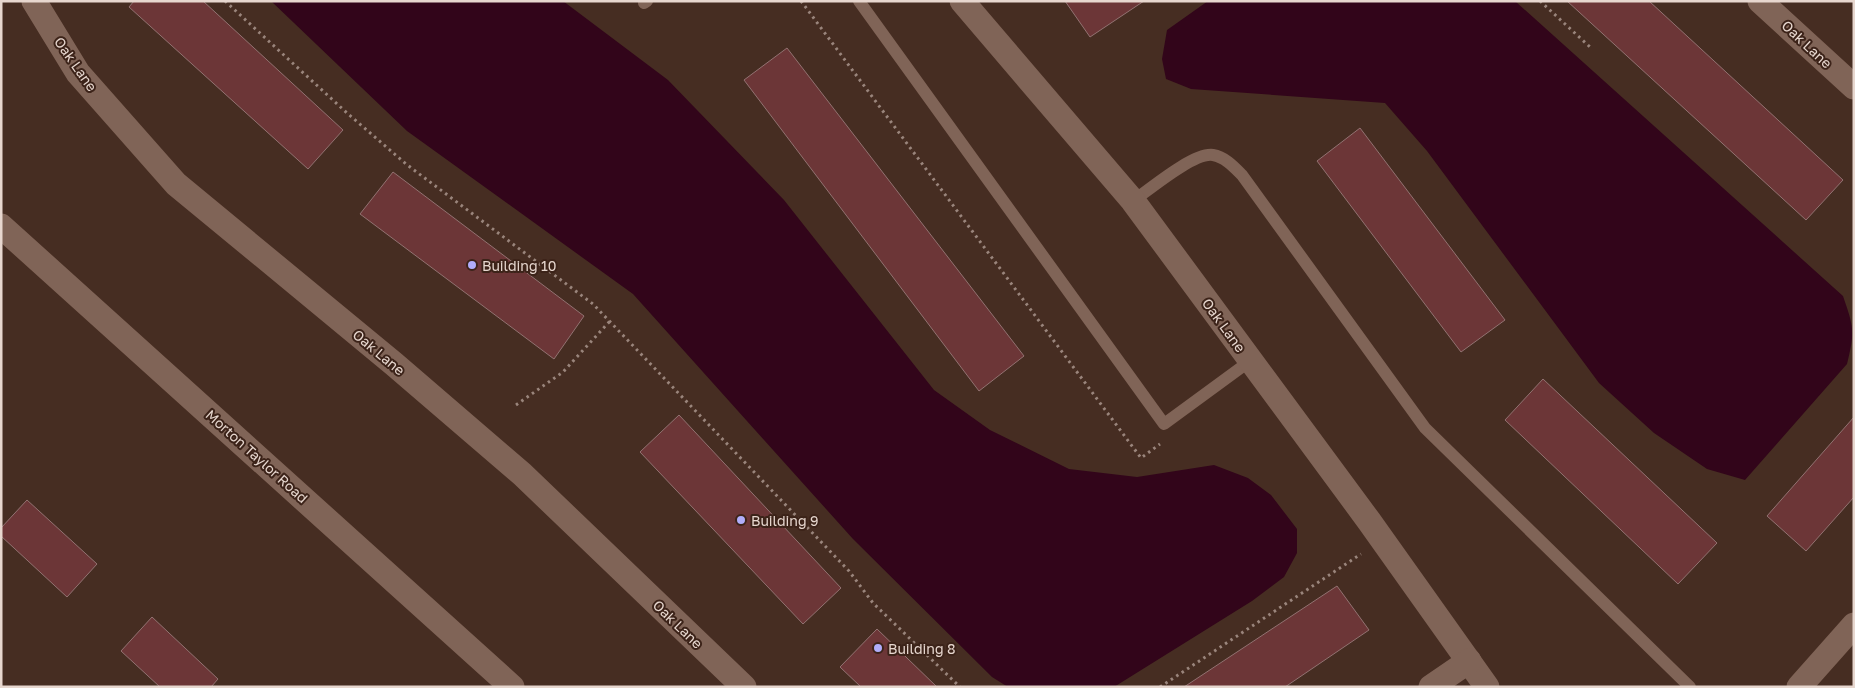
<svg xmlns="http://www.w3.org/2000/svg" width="1855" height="688" font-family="'Golos Text',sans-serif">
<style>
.water{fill:#32051a}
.building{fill:#6c3637;stroke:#927271}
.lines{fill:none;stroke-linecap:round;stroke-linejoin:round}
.path{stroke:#9a857c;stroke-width:3;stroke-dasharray:2.5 4;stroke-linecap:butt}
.service{stroke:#806457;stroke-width:12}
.minor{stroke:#806457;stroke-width:25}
.poi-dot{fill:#b1adfa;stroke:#3c2319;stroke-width:2}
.labels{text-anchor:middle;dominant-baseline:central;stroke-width:4;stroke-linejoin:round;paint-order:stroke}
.street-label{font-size:14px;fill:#e7d7cf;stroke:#3c2319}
.poi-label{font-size:14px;fill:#e7d7cf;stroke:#3c2319;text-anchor:start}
</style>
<rect width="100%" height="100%" fill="#462d22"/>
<g class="water">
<polygon points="271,1 563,1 668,80 784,200 934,390 990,430 1069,469 1137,477 1214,465 1248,478 1271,495 1297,529 1297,553 1284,577 1252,601 1114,687 1008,687 992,677 853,539 633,294 407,131"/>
<path d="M1208,1H1515L1843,296C1854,328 1855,331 1847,364L1745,480L1707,469L1654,433L1599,383L1427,151L1385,103L1191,89L1166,79L1162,59L1167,30Z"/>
</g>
<g class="building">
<polygon points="134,1 203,1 343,130 308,169 129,7"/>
<polygon points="1065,1 1144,1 1090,37"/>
<polygon points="1567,1 1649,1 1843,180 1806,220"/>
<polygon points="787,48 1024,356 979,391 744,80"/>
<polygon points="1360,128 1505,320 1461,352 1317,161"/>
<polygon points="393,172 584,316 554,359 360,214"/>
<polygon points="1543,379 1717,543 1678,584 1505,420"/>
<polygon points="679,415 841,588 803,624 640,452"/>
<polygon points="1854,417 1854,497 1806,551 1767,516"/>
<polygon points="27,500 97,564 67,597 1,536 1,528"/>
<polygon points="1337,586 1369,630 1285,687 1184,687"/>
<polygon points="152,617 218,679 211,687 160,687 121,651"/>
<polygon points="877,629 937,687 861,687 840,667"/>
</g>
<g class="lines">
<g class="path">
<polyline points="225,1 347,113 406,164 593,304 849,571 873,603 960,687"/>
<polyline points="801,1 1141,458 1160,444"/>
<polyline points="1540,1 1590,47"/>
<polyline points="516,405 563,372 610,321"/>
<polyline points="1160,687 1361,554"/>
</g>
<g class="service">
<polyline points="859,1 1164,424 1250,361"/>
<polyline points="644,3 647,1"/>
<path d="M1133,201C1150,189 1194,152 1213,155C1225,157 1234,167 1242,175L1425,428L1690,687"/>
</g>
<g class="minor">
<polyline points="34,1 78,73 176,184 394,364 522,474 744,687"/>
<polyline points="962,1 1133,201 1369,521 1487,687"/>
<polyline points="1760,1 1854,87"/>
<polyline points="1,226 512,687"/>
<polyline points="1431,687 1469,661"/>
<polyline points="1799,687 1854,625"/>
</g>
</g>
<g class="poi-dot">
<circle cx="472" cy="265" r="5"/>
<circle cx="741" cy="520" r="5"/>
<circle cx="878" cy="648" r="5"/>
</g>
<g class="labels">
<g class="street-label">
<text transform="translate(1807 44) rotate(43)">Oak Lane</text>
<text transform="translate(76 64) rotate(55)">Oak Lane</text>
<text transform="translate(1224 325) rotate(54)">Oak Lane</text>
<text transform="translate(379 352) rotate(40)">Oak Lane</text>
<text transform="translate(257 456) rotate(42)">Morton Taylor Road</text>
<text transform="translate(678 624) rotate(44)">Oak Lane</text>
</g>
<g class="poi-label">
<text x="482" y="265">Building 10</text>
<text x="751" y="520">Building 9</text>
<text x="888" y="648">Building 8</text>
</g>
</g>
<rect width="1855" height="688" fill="none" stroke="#e7d7cf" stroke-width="5"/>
</svg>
